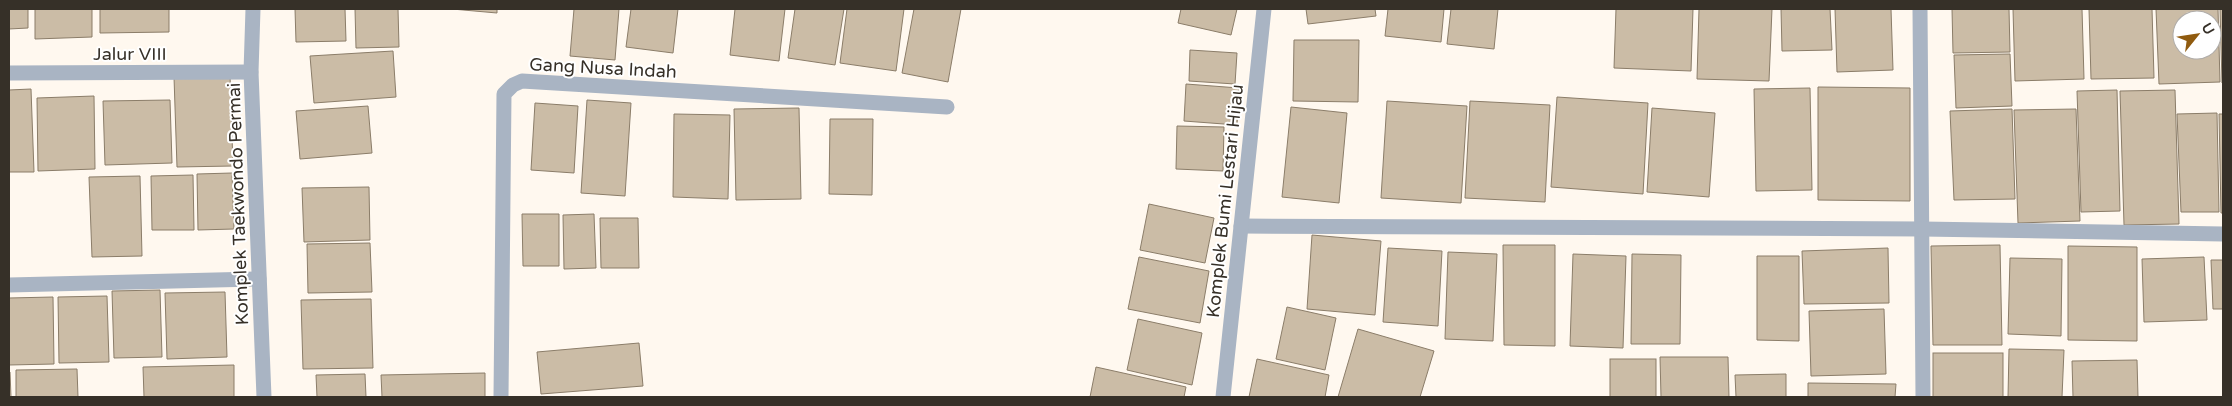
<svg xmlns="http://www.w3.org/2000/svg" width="2232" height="406" font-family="'Varela Round',sans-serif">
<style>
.building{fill:#cbbca6;stroke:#8b7d69;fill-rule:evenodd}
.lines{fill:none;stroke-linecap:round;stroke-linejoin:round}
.minor{stroke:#a9b4c3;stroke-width:15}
.labels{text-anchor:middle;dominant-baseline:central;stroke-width:4;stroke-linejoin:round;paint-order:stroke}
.street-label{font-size:18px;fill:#363028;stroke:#fff}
</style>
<rect width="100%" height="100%" fill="#fff8ef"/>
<g class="building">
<polygon points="9,9 28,9 28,28 9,29"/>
<polygon points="35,9 92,9 92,37 35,39"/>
<polygon points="100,9 169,9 169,32 100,33"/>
<polygon points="295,9 345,9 346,41 296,42"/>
<polygon points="355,9 398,9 399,47 356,48"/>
<polygon points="452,9 497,9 497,13"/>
<polygon points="574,9 619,9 615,60 570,56"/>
<polygon points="631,9 678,9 673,53 626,47"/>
<polygon points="735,9 785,9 779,61 730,55"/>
<polygon points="795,9 844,9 835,65 788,58"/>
<polygon points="847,9 904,9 896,71 840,63"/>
<polygon points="914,9 961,9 948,82 902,73"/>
<polygon points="1181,9 1237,9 1231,35 1178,23"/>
<polygon points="1306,9 1375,9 1376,16 1308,24"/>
<polygon points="1388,9 1444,9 1441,42 1385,36"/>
<polygon points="1451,9 1498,9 1494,49 1447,44"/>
<polygon points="1616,9 1693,9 1691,71 1614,68"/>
<polygon points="1699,9 1772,9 1769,81 1697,79"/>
<polygon points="1781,9 1830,9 1832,50 1782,51"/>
<polygon points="1835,9 1891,9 1893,70 1837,72"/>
<polygon points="1952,9 2009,9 2010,52 1953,53"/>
<polygon points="2013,9 2082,9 2084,79 2015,81"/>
<polygon points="2089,9 2152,9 2154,78 2091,79"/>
<path d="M2156,9H2218L2220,82L2159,84ZM2182,20H2212V50H2182Z"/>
<polygon points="2220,9 2223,9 2223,83 2222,83"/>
<polygon points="1294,40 1359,40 1358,102 1293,101"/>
<polygon points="1190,50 1237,53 1235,84 1189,81"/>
<polygon points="393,51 396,97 314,103 310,56"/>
<polygon points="2010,54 2012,106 1956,108 1954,55"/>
<polygon points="230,75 233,166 177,167 174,77"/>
<polygon points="1186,84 1239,88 1237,125 1184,121"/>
<polygon points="1818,87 1910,88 1910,201 1818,200"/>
<polygon points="1810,88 1812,190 1756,191 1754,89"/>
<polygon points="31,89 34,172 9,172 9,90"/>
<polygon points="2117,90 2120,211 2081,212 2077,91"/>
<polygon points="2175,90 2179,224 2124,225 2120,91"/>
<polygon points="94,96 95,169 38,171 37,98"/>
<polygon points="1557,97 1648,103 1643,194 1551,187"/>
<polygon points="170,100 172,163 105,165 103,101"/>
<polygon points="587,100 631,103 625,196 581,193"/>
<polygon points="1387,101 1467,106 1461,203 1381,198"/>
<polygon points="1470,101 1550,105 1545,202 1465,198"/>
<polygon points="535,103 578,106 574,173 531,170"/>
<polygon points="368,106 372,153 300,159 296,111"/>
<polygon points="1291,107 1347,113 1339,203 1282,197"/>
<polygon points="799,108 801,199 736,200 734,109"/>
<polygon points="1652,108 1715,113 1709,197 1647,192"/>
<polygon points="2012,109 2015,199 1954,200 1950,111"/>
<polygon points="2076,109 2080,221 2018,223 2014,110"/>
<polygon points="2217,113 2219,212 2181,212 2177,114"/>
<polygon points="674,114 730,115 728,199 673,197"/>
<polygon points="2219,114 2223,114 2223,213 2221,213"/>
<polygon points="830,119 873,119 872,195 829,194"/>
<polygon points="1177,126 1224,127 1223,171 1176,169"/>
<polygon points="232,173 234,229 198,230 197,174"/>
<polygon points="193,175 194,230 152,230 151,176"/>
<polygon points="140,176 142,256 92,257 89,177"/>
<polygon points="369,187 370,240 304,242 302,188"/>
<polygon points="1149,204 1214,218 1205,263 1140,250"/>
<polygon points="522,214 559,214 559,266 523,266"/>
<polygon points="594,214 596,268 564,269 563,215"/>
<polygon points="600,218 638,218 639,268 601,268"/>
<polygon points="1312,235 1381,241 1375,315 1307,309"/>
<polygon points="370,243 372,292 308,293 307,244"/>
<polygon points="1503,245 1555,245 1555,346 1504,345"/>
<polygon points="2000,245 2002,345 1933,345 1931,246"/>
<polygon points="2068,246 2137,247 2137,341 2068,340"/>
<polygon points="1388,248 1442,251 1438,326 1383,322"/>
<polygon points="1888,248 1889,303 1804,304 1802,251"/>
<polygon points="1448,252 1497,254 1493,341 1445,339"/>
<polygon points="1573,254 1626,256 1623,348 1570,346"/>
<polygon points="1632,254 1681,255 1680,344 1631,344"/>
<polygon points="1757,256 1799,256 1799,341 1757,340"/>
<polygon points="1139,257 1209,271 1200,323 1128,309"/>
<polygon points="2204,257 2207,320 2144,322 2142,259"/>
<polygon points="2010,258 2062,259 2061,336 2008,334"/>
<polygon points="2211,260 2223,260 2223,309 2213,309"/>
<polygon points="160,290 162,357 114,358 112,291"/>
<polygon points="225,292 227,357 167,359 165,293"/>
<polygon points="107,296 109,362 59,363 58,297"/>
<polygon points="53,297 54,364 9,365 9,298"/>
<polygon points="371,299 373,368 303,369 301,300"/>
<polygon points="1287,307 1336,318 1325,370 1276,359"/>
<polygon points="1884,309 1886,374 1811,376 1809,311"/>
<polygon points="1138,319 1202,333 1192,385 1127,370"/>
<polygon points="1358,329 1434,351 1420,397 1338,397"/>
<polygon points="639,343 643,386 541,394 537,352"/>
<polygon points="2009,349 2064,350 2062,397 2008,397"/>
<rect x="1933" y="353" width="70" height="44"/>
<polygon points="1660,357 1728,357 1729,397 1661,397"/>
<polygon points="1257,359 1329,375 1325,397 1249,397"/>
<rect x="1610" y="359" width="46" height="38"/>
<polygon points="2137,360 2138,397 2073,397 2072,361"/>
<polygon points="234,365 234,397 144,397 143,367"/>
<polygon points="1096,367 1186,387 1184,397 1090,397"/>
<polygon points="77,369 78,397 16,397 16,370"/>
<polygon points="9,372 10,372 11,397 9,397"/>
<polygon points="485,373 485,397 382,397 381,375"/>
<polygon points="365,374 366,397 317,397 316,375"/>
<polygon points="1786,374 1786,397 1736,397 1735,375"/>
<polygon points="1808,383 1896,384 1895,397 1808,397"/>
</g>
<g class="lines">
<g class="minor">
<polyline points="253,9 251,72 264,397"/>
<polyline points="1920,9 1923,397"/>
<polyline points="9,73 251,72"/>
<polyline points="1241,226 1922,229 2223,234"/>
<polyline points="9,285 259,279"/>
<polyline points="501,397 504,94 513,85 522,81 947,107"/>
<polyline points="1223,397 1264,9"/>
</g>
</g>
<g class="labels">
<g class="street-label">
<text x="130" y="54">Jalur VIII</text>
<text transform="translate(603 68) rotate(3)">Gang Nusa Indah</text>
<text transform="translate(1225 201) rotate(-84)">Komplek Bumi Lestari Hijau</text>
<text transform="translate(238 204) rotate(-92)">Komplek Taekwondo Permai</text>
</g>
</g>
<rect width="2232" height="406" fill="none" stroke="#363028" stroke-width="20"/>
<g transform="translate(2197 35) rotate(60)"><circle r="24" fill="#ffffff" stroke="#afaca9"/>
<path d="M0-4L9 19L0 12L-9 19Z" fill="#905b0f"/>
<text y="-8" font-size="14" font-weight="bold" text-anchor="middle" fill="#363028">U</text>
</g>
</svg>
